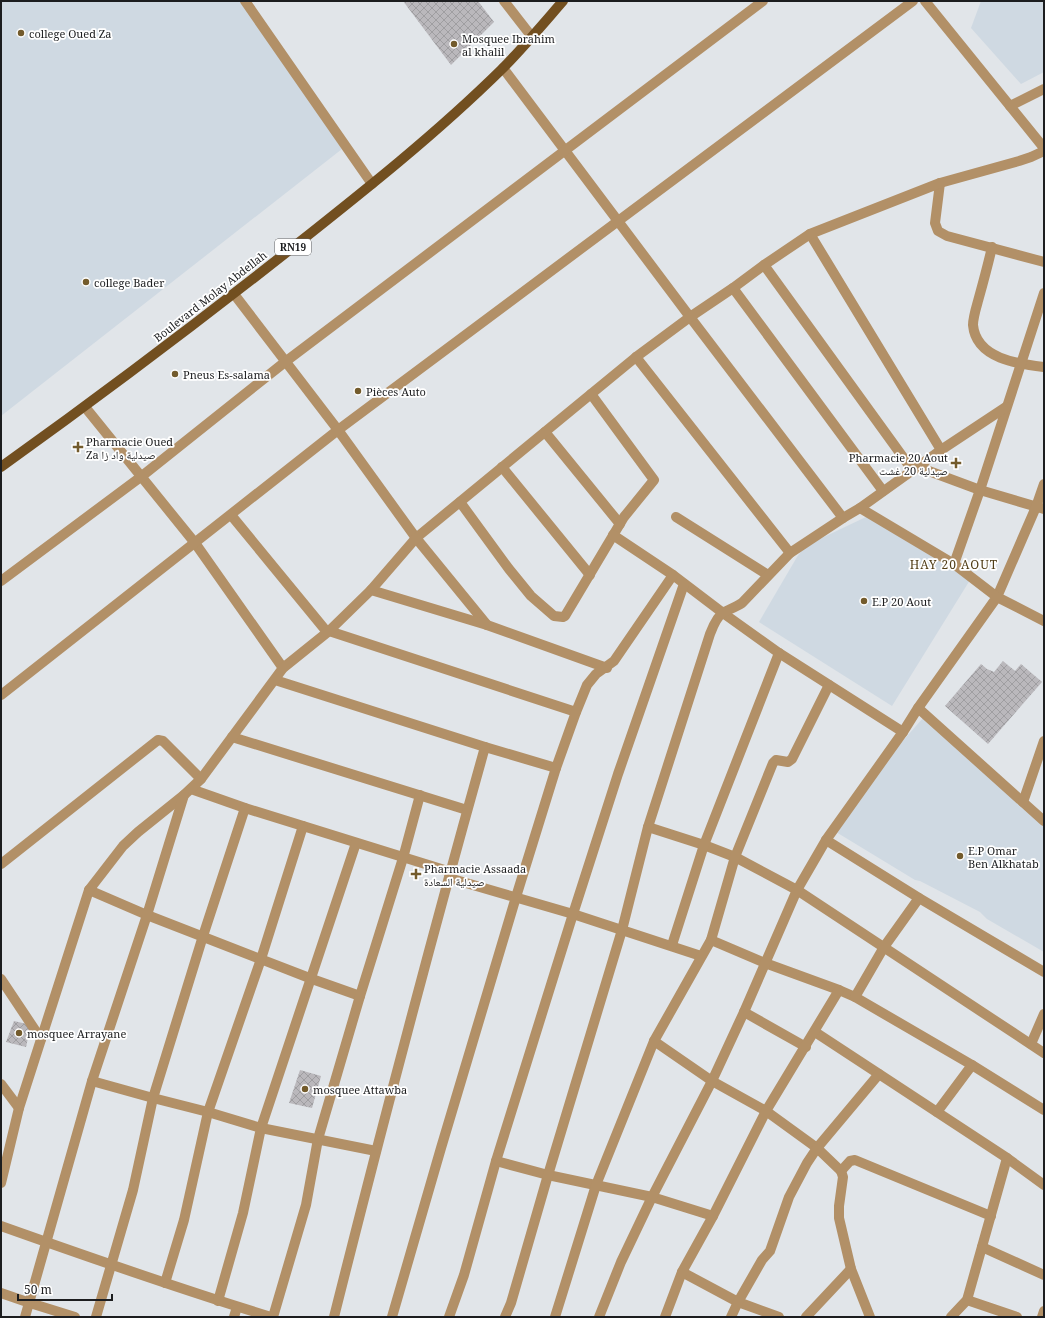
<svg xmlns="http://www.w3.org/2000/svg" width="1045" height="1318" font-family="'Noto Serif','Noto Naskh Arabic',serif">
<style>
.built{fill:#cfd9e2}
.building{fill:url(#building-cross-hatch)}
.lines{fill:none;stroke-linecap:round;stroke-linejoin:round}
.minor{stroke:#b29067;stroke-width:10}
.major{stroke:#724f20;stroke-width:10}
.poi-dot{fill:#735b2c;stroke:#fff;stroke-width:1.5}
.labels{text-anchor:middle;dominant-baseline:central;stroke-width:3.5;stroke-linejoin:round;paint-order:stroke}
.shield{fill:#fff;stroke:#606162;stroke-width:1}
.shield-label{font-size:10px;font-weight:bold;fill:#1c1d1f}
.poi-label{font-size:11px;fill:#1c1d1f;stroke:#fff;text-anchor:start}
.street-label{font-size:11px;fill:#1c1d1f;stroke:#fff}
.neighbourhood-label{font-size:12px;letter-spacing:1px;fill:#513e18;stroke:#fff}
</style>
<defs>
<pattern id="building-cross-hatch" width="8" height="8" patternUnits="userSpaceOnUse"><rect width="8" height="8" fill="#bab8bc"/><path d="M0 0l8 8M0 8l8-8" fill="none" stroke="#9f9ea1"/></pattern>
</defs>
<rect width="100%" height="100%" fill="#e1e5e9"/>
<g class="built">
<polygon points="1,1 242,1 342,149 1,416"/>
<polygon points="981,1 1044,1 1044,72 1021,84 971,28"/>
<polygon points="868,516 970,580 892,706 759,622 797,557 805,546"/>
<polygon points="923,718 1044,823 1044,952 987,919 980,912 920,881 915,880 836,832 857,793"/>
</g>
<g class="building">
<polygon points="403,1 478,1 494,22 451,65"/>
<polygon points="1003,661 1015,671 1021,664 1042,682 988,744 945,706 981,664 987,669 994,672"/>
<polygon points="14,1021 31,1025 26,1047 6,1042"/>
<polygon points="300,1070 321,1076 312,1108 289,1103"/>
</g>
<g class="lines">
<g class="minor">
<polyline points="245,1 372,184"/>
<polyline points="504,1 532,37"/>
<polyline points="925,1 1044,148"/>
<polyline points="503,68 690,317 843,518"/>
<polyline points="1010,106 1044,89"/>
<polyline points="940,183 935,223 938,231 947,236 1044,262"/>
<polyline points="810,234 941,450"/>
<path d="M992,247C988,265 983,283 978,301C976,308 973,318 973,325C976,359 1019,364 1044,367"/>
<polyline points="764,265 913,471"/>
<polyline points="733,288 883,491"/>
<polyline points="234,294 338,430 416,538 487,625"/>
<polyline points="636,357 790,553"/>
<polyline points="85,407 195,543 283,668"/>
<polyline points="545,432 620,524"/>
<polyline points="502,467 590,575"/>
<polyline points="918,467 980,490 1044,509"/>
<polyline points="1044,484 1036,507 997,597 1044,621"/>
<polyline points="460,502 509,569 531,596 554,616 563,617 565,616 624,517 654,480 591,394"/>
<polyline points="231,515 327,632"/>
<polyline points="676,517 768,575"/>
<polyline points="613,535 673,575 723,613 779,653 903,732"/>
<polyline points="954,564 980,490 1044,293"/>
<polyline points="1,581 142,476 285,362 763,1"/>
<polyline points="371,590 487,625 607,668"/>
<polyline points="329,631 576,712"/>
<polyline points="275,680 485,747 556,768"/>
<polyline points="1,695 338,430 913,1"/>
<polyline points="918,708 1044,821"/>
<polyline points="232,737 467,810"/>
<polyline points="191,789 245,808 451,872"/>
<polyline points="1023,802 1044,741"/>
<polyline points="648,827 704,845 735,857 797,890 1044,1053"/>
<polyline points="826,840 919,898 1044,972"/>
<polyline points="1,864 158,740 163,741 201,779"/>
<polyline points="449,878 573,914 701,956"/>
<polyline points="89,890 147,915 312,979 360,996"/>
<polyline points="711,940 765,963 839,990 855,997 972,1065 1044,1110"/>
<polyline points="672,945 704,845 779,653"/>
<polyline points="1,979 41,1039"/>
<polyline points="855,997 884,947 919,898"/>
<polyline points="744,1012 806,1047"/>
<polyline points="815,1032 1007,1158 1044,1185"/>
<polyline points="654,1041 712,1081 766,1111 817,1148 841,1171 843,1177 839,1206 839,1218 851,1269 870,1317"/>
<polyline points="1031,1044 1044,1014"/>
<polyline points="92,1081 153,1098 208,1112 261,1128 376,1151"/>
<polyline points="1,1084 19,1108"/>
<polyline points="937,1112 972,1065"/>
<polyline points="496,1161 548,1175 652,1197 713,1216"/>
<polyline points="841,1171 850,1161 855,1160 991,1216"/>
<polyline points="1,1183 19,1108 89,890 123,846 138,832 184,795 201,779 283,668 329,631 371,590 416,538 636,357 690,317 733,288 764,265 810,234 940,183 1019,161 1031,157 1044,151"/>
<path d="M1,1226C91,1258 180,1289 271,1317"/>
<polyline points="982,1247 1044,1275"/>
<polyline points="682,1272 738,1302 779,1317"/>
<polyline points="165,1283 184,1220 208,1112 261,959 303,826"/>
<polyline points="1,1293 30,1303 75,1317"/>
<polyline points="967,1300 1017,1317"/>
<polyline points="218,1301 243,1213 261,1128 356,843"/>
<polyline points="25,1317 92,1081 147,915 184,795"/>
<polyline points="96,1317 133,1190 153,1098 203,936 245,808"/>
<polyline points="234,1317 237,1307"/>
<polyline points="273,1317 306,1205 318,1139 360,996 403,858 420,795"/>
<path d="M334,1317C382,1126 432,936 485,747"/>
<polyline points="392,1317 441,1148 516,897 556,768 576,712 587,685 596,674 614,661 673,575"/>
<polyline points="449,1317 464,1275 496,1161 573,914 618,774 684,584"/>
<path d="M505,1317L511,1303L548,1175L622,930L648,827L710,634C713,626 717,616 724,612C730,609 736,607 742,603L790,553L843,518L860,508L941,450L1006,407"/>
<polyline points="555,1317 596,1185 654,1041 711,940 735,857 773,763 776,760 788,762 792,759 829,685"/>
<polyline points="599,1317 621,1262 652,1197 712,1081 744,1012 797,890 826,840 903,732 918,708 997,597 954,564 860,508"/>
<polyline points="665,1317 682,1272 713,1216 766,1111 839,990"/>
<polyline points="731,1317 738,1302 762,1260 770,1251 789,1197 807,1163 817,1148 879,1074"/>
<polyline points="806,1317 851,1269"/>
<polyline points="951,1317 967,1300 1007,1158"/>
<polyline points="1042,1317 1044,1311"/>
</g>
<path class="major" d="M1,467C100,396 197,323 292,248C364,191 436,134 502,69C523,48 543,24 563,1"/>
</g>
<g class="poi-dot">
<circle cx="21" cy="33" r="4"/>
<circle cx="454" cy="44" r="4"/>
<circle cx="86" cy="282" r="4"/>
<circle cx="175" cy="374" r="4"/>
<circle cx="358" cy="391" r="4"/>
<path d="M76 441h4v4h4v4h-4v4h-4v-4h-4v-4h4z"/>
<path d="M954 457h4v4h4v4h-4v4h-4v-4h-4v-4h4z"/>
<circle cx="864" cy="601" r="4"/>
<circle cx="960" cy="856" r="4"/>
<path d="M414 868h4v4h4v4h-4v4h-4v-4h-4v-4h4z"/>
<circle cx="19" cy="1033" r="4"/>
<circle cx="305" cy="1089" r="4"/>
</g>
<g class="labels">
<rect class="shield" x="275" y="239" width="36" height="16" rx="3"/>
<g class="shield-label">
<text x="293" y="247">RN19</text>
</g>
<g class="poi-label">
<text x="29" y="33">college Oued Za</text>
<text x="462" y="38">Mosquee Ibrahim<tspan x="462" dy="13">al khalil</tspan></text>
<text x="94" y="282">college Bader</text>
<text x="183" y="374">Pneus Es-salama</text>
<text x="366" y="391">Pièces Auto</text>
<text x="86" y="441">Pharmacie Oued<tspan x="86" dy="13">Za صيدلية واد زا</tspan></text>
<text x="948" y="457" text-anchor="end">Pharmacie 20 Aout<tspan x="948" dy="13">صيدلية 20 غشت</tspan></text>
<text x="872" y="601">E.P 20 Aout</text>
<text x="968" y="850">E.P Omar<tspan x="968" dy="13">Ben Alkhatab</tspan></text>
<text x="424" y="868">Pharmacie Assaada<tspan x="424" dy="13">صيدلية السعادة</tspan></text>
<text x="27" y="1033">mosquee Arrayane</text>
<text x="313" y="1089">mosquee Attawba</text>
</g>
<g class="street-label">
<text transform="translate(210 296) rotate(-38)">Boulevard Molay Abdellah</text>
</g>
<g class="neighbourhood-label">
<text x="954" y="564">HAY 20 AOUT</text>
</g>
</g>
<rect width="1045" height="1318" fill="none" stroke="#1c1d1f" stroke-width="4"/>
<path d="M18 1294v6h94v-6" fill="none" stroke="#1c1d1f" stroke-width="2"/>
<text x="24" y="1294" font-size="12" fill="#1c1d1f" stroke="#ffffff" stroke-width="3" paint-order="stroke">50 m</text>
</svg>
